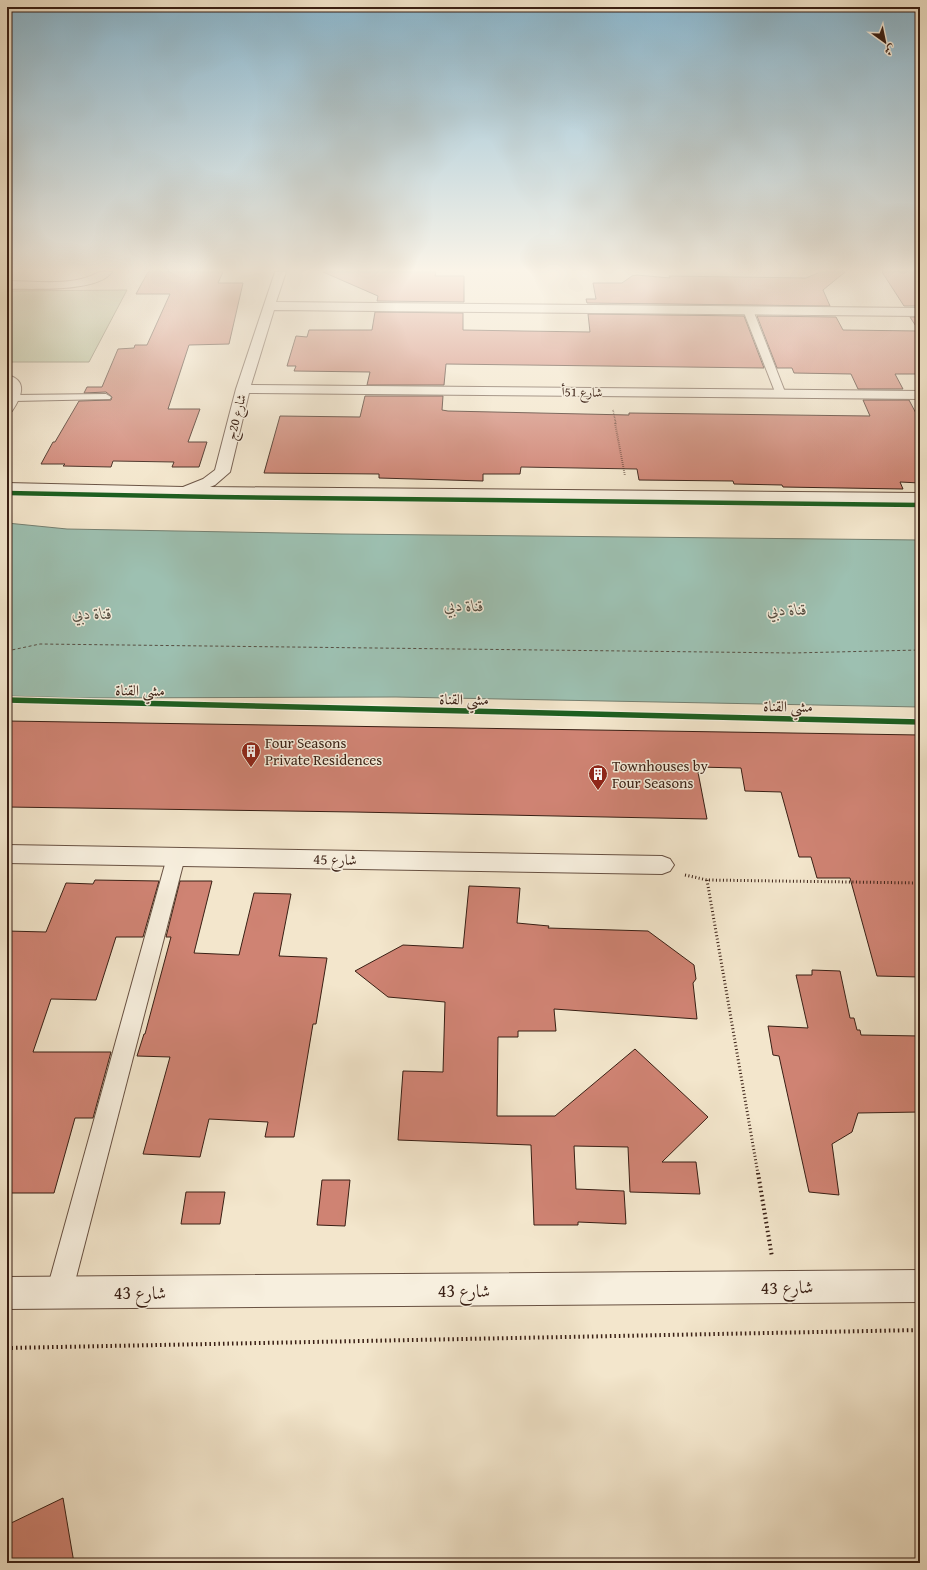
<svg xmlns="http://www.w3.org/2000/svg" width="927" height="1570" font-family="'Gentium Book Plus',Amiri,serif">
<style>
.green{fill:#b5c69d;stroke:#777258}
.water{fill:#9dc0b1;stroke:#758072}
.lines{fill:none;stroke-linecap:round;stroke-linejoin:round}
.ferry{stroke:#574f43;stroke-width:1;stroke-dasharray:3 2.5;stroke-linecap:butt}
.building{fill:#cf8373;stroke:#391f14}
.service-casing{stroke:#685142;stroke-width:2}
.minor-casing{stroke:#685142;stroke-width:2}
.path-far3{stroke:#391f14;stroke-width:1.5;stroke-dasharray:0.5 1;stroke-linecap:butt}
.path-far2{stroke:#391f14;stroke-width:2;stroke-dasharray:0.5 1.5;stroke-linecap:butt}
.path-far1{stroke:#391f14;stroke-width:3;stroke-dasharray:1 2.5;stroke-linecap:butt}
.path{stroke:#391f14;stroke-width:4;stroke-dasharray:1.5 3;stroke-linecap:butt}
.service{fill:#f7efde;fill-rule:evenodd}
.minor{fill:#f7efde;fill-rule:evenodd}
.cycleway-far1-casing{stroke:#f7efde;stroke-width:6}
.cycleway-casing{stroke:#f7efde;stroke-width:8}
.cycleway-far1{stroke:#1b5e20;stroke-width:4.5}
.cycleway{stroke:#1b5e20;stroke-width:5.5}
.labels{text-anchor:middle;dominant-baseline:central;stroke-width:3;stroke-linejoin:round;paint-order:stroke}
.far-street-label{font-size:13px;fill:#391f14;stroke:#f7efde}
.street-label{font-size:15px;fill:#391f14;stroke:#f7efde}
.poi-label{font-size:15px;fill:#391f14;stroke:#f7efde;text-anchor:start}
.water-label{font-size:16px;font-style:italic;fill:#574f43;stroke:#f7efde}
.near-street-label{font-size:18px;fill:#391f14;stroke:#f7efde}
</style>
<rect width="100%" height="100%" fill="#f3e6cc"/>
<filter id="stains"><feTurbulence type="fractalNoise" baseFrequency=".005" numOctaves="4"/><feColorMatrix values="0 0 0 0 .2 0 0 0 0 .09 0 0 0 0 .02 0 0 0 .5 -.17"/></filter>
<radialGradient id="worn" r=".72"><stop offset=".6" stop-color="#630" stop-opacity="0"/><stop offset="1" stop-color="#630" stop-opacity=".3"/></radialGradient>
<polygon class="green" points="127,290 89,362 7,362 7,291"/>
<polygon class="water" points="7,523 67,529 341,534 920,540 920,707 396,697 79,698 7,696"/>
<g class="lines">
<polyline class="ferry" points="7,651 40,644 792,653 920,650"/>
</g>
<g class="building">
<polygon points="148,272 223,272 218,283 243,283 229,344 189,345 168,409 200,409 188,442 207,442 199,467 172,467 174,462 113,461 111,467 63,466 65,464 41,464 53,442 55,442 79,401 111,400 112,397 106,392 84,393 87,387 102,387 118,349 134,348 135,345 147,345 170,294 136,294"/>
<polygon points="323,272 436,272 435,276 464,276 464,302 377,301 378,296"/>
<polygon points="820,272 845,272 823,290 830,306 587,303 586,299 596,299 593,283 622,283 632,276 637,275 670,278 669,276 806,278"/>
<polygon points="882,272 920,272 920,306 904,306"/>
<polygon points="375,312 463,313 463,330 522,331 590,332 588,314 744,316 764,368 446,364 444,385 367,385 370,372 294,371 296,366 287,366 296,336 307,337 309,330 372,330"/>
<polygon points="757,316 836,317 843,330 919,331 910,317 920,317 920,374 895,374 903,389 858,389 851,374 794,373 792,368 777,368"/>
<polygon points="365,396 443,396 442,410 448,411 629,415 629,413 870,416 863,400 909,400 920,421 920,483 900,482 903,489 783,487 782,485 734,484 733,481 639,480 637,469 578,468 521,467 520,474 483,474 483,481 379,478 379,474 264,473 280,416 360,417"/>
<polygon points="7,721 920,735 920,977 877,976 850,878 817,878 811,857 799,857 781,792 745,791 741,768 697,767 707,819 354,812 7,807"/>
<polygon points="95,880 159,881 143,937 116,937 96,1000 51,999 33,1052 111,1052 93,1118 75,1118 54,1193 7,1193 7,931 46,932 66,883 93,884"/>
<polygon points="180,881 212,881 194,953 239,955 254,893 291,894 279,956 327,958 316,1024 313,1024 294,1137 265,1137 268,1122 209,1119 200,1157 143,1154 170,1057 137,1056 144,1034 145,1034 171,937 166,937"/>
<polygon points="469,886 520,888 517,923 549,926 548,928 648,931 694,965 696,979 693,983 697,1019 554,1009 556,1031 518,1031 518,1037 498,1037 497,1116 555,1116 635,1049 708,1117 662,1162 696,1162 700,1194 630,1192 628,1147 574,1146 576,1189 624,1191 626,1224 578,1222 578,1225 534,1225 531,1145 398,1140 403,1071 443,1072 445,1002 388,997 355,971 403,945 463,948"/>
<polygon points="812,970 840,971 850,1018 854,1018 857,1030 860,1030 861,1035 920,1036 920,1112 858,1113 852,1132 832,1144 839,1195 809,1192 779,1056 773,1055 768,1026 808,1028 796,975 812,975"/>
<polygon points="322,1180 350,1180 345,1226 317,1225"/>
<polygon points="186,1192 225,1192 220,1224 181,1224"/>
<polygon points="63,1498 74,1563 7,1563 7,1525"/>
</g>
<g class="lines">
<g class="service-casing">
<g id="service">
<polygon points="748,307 753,310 785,392 784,394 776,394 775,392 743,310"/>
<polygon points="106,394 111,397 110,399 14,401 9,398 14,395"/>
<polygon points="176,850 182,852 185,857 72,1293 68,1302 59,1306 50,1302 46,1293 167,857 170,852"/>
</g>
</g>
<g class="minor-casing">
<g id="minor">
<path d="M99,272H112C97,293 31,288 7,289V281C36,281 73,287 99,272Z"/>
<polygon points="275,272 286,272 276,302 920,308 920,316 274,310 251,385 920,391 920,399 249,393 230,472 215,485 210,487 920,493 920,503 256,498 7,493 7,483 183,487 203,479 215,470 236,389"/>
<path d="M7,375C29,380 21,398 12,411L7,412Z"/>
<polygon points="7,845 662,856 670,859 674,865 670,871 662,874 7,863"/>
<polygon points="920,1270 920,1302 7,1309 7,1277"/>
</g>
</g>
<polyline class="path-far3" points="613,410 616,424"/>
<polyline class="path-far2" points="615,423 625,476"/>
<g class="path-far1">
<polyline points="685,875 707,880 920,883"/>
<polyline points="707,880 758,1174"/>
</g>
<g class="path">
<polyline points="758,1173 772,1257"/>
<polyline points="7,1348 920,1330"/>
</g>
<use href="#service" class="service"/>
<use href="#minor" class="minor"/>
<g class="cycleway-far1-casing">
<polyline id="cycleway-far1" points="7,493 216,497 920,505"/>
</g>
<g class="cycleway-casing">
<polyline id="cycleway" points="7,700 920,722"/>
</g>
<use href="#cycleway-far1" class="cycleway-far1"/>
<use href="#cycleway" class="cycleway"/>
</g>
<linearGradient id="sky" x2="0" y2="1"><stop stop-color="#8ab9d2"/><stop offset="0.55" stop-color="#faf4e8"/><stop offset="1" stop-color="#faf4e8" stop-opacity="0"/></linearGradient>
<rect width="927" height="491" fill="url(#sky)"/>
<defs>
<g id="building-pin" transform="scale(1)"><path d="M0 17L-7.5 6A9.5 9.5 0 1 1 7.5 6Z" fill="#8f2418" stroke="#f7efde"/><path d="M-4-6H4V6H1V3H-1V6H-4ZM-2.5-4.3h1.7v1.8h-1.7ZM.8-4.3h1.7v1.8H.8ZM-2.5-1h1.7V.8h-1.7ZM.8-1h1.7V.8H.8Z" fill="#fff"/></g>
</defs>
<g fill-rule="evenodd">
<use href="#building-pin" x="251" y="751"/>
<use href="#building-pin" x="598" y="774"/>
</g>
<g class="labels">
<g class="far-street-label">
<text transform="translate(582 392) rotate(1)">شارع 51أ</text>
<text transform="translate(236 417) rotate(-76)">شارع 20ج</text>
</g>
<g class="street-label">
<text transform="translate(140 690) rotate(1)">مشي القناة</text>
<text transform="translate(464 699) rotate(1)">مشي القناة</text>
<text transform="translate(788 706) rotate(1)">مشي القناة</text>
<text transform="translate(335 859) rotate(1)">شارع 45</text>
</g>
<g class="poi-label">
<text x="265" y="742">Four Seasons<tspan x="265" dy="17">Private Residences</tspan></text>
<text x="612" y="765">Townhouses by<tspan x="612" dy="17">Four Seasons</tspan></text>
</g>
<g class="water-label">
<text transform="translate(464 605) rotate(1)">قناة دبي</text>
<text transform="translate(787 609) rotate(-1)">قناة دبي</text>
<text x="92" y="613">قناة دبي</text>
</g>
<g class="near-street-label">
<text transform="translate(787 1287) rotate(-1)">شارع 43</text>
<text x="464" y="1290">شارع 43</text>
<text x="140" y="1292">شارع 43</text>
</g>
</g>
<rect width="927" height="1570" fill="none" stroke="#f3e6cc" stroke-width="24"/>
<rect x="8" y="8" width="911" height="1554" fill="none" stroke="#391f14" stroke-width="2"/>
<rect x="12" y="12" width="903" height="1546" fill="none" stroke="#391f14"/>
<g transform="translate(885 42) rotate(147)" stroke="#f7efde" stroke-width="3" paint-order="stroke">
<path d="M0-3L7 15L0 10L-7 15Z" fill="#391f14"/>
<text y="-6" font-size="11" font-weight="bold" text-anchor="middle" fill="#391f14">ش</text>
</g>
<rect width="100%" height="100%" filter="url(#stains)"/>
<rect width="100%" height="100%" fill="url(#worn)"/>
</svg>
